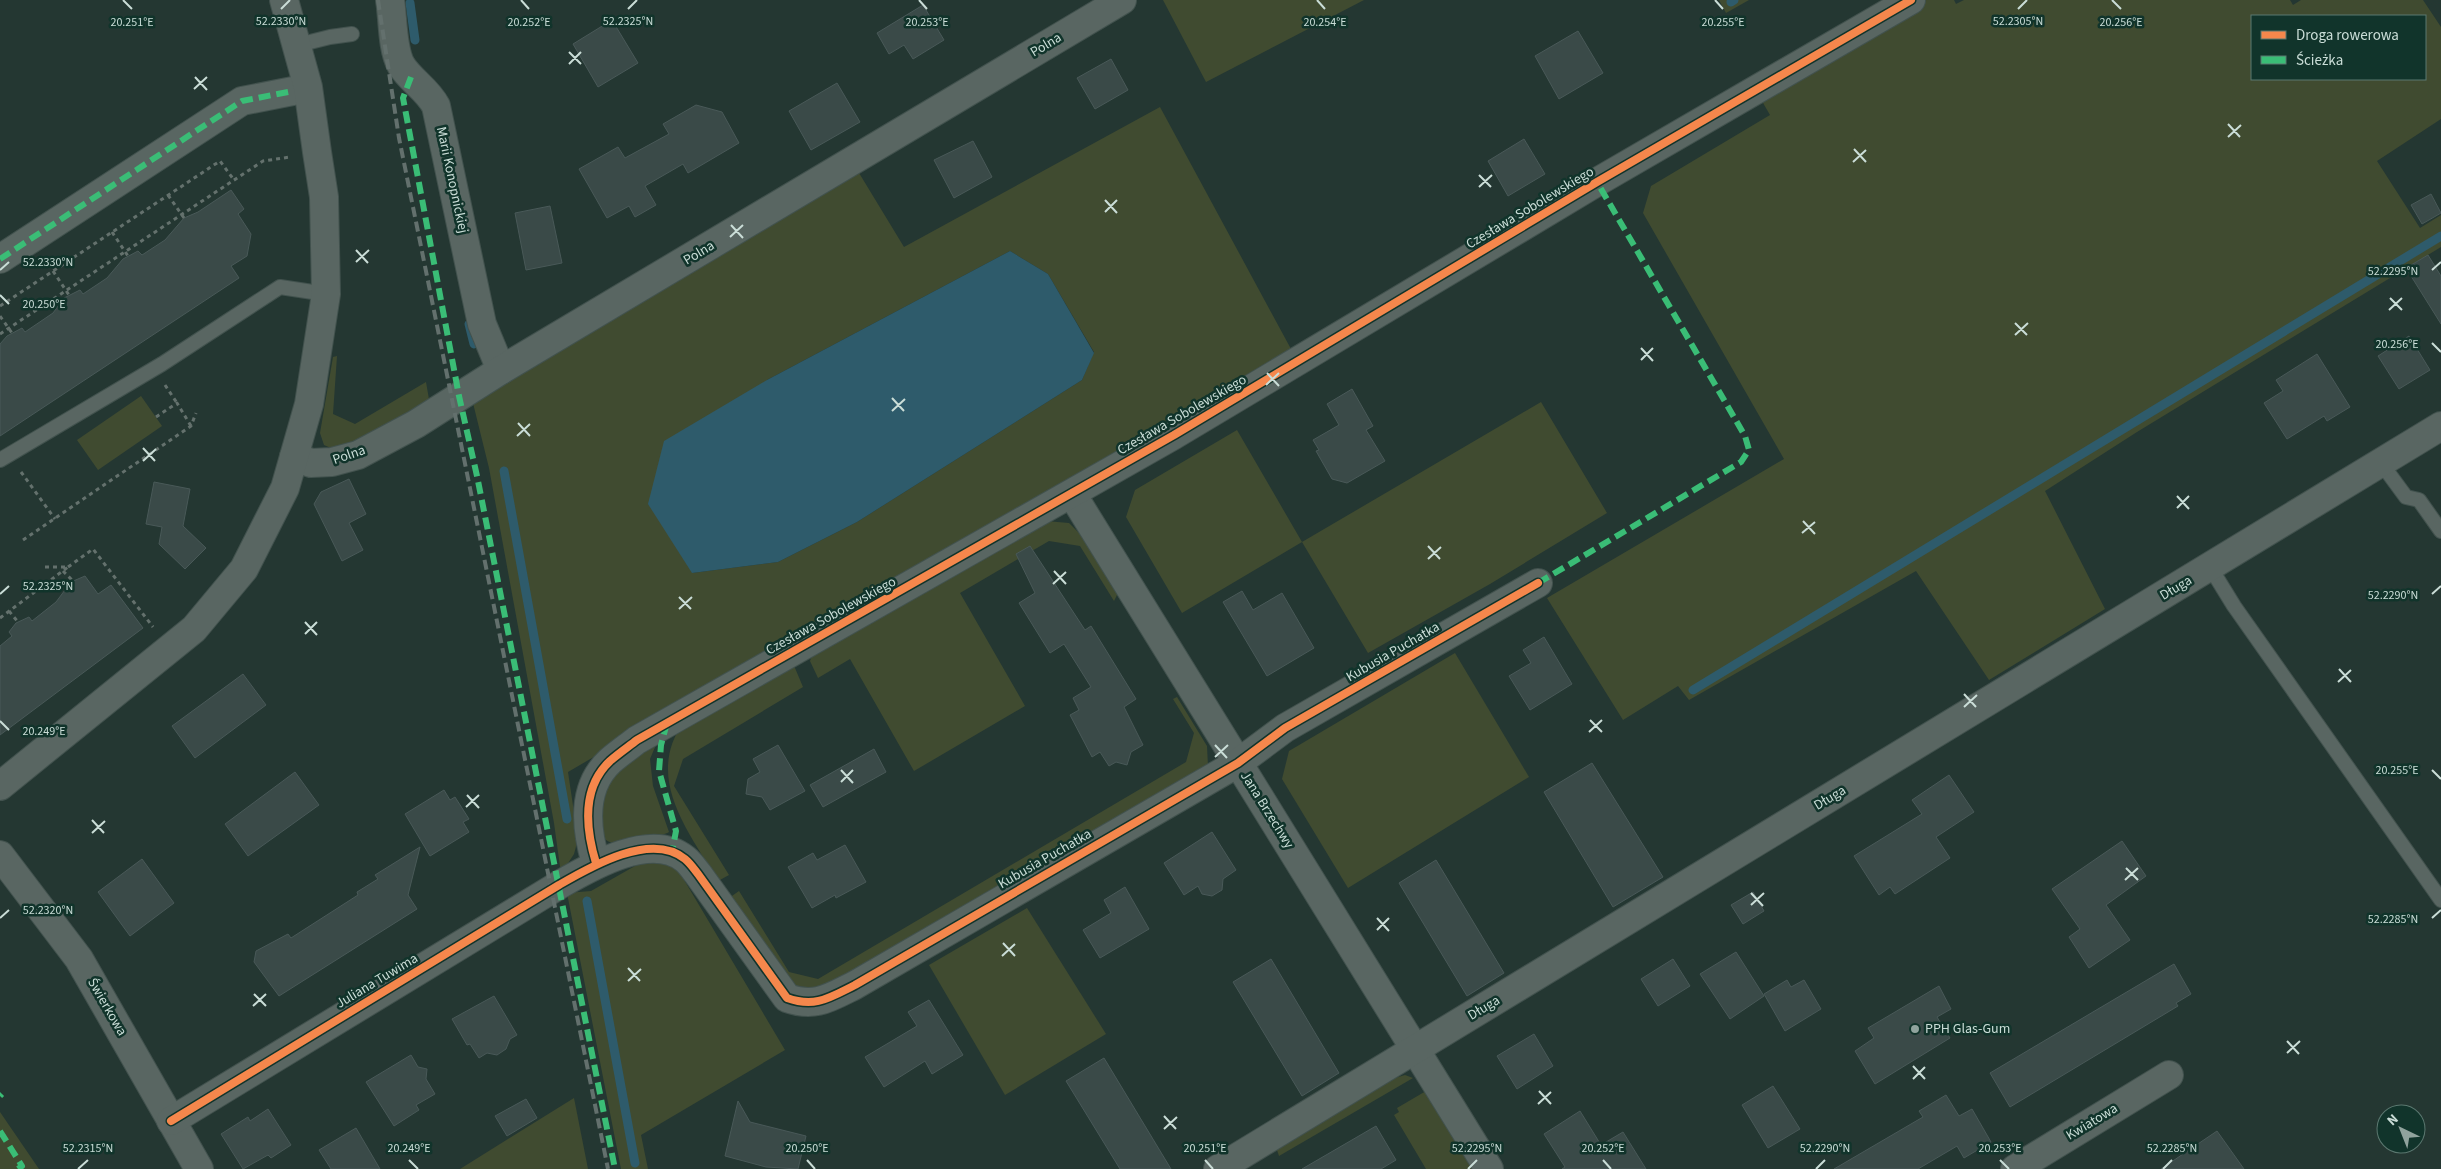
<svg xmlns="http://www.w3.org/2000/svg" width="2441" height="1169" font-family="'Source Sans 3',sans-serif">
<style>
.green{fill:#404b30;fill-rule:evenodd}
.water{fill:#2e5b6b}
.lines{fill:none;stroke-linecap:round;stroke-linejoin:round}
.stream{stroke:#2e5b6b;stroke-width:9}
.building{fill:#3a4a48;stroke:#495958}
.service-casing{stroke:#42524e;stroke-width:16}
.minor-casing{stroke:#42524e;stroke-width:30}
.path{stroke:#64716d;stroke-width:3;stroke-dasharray:4 4;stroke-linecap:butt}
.service{stroke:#596662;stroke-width:14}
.minor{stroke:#596662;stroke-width:28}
.rail{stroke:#63706d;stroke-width:4;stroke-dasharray:10 5;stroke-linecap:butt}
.quiet{stroke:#3abd76;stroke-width:6;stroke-dasharray:12 6;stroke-linecap:butt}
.cycleway-casing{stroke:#11342b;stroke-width:11}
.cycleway{stroke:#f5874c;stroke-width:8}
.ticks{fill:none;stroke:#caddd7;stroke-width:2}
.poi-dot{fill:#90a39d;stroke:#11342b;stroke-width:2}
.labels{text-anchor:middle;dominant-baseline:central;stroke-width:5;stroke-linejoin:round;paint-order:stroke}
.street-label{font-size:14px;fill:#caddd7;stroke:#11342b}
.poi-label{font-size:14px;fill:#caddd7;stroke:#11342b;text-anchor:start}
.ticks-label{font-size:12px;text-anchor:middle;fill:#caddd7;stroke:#11342b;stroke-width:5;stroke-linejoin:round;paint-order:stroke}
</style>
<rect width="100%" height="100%" fill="#243732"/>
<g class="green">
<polygon points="1163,0 1364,0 1206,82"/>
<polygon points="1719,0 1749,0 1726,13"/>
<path d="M1926,0H1954L1956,4L1964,0H2290L2293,5L2301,0H2423L2441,27V119L2377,161L2420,228L2441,215V247L2137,432L2045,491L2105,609L1989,680L1916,571L1689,700L1678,686L1623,720L1547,598L1784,459L1643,213L1651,186L1770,115L1759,96ZM2252,16H2425V79H2252Z"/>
<path d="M1160,107L1291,349L568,772L578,839L574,854L561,874L554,823L489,468L472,399L856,168L904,247ZM1010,251L1048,274L1094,352L1082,380L857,522L778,562L692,573L767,380Z"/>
<polygon points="337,356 333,414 355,424 426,382 430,405 347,445 333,449 324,445 320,433 333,357"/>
<polygon points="141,396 162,426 98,470 77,440"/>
<polygon points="1541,402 1607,513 1490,584 1368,653 1302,542 1182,613 1126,517 1135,490 1237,430 1302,542"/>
<polygon points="1046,521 1069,523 1091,545 1120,589 1114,601 1080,546 1049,541 960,593 1025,706 914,771 850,659 818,678 810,661 815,648"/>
<polygon points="1455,653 1529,777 1348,888 1282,779 1289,751"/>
<path d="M786,664L795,668L803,687L683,759L674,786L729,875L718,881C690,833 644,779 683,723Z"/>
<polygon points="1177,697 1207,746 1208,766 821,989 797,986 781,976 729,898 739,891 789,972 818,979 1186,762 1194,733 1173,699"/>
<path d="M658,740L650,759L653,786L669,832C658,838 621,848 610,842C606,841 603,837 600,835L599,795L617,766Z"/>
<polygon points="649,858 677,868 785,1050 641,1135 648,1169 621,1169 567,893 591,891"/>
<polygon points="1027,908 1106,1034 1005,1095 929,965"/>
<polygon points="1405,1075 1413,1078 1279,1156 1277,1150 1395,1078"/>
<polygon points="1426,1091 1474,1169 1426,1169 1394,1115 1399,1112 1397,1108"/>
<polygon points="574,1098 588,1169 460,1169"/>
<polygon points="0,1112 39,1169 0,1169"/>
</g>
<polygon class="water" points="1010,251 1048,274 1094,353 1082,380 857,522 778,562 692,573 648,504 664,441 767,380"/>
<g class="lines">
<g class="stream">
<polyline points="1731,2 1734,0"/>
<polyline points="410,3 415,40"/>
<polyline points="469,324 474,344"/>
<polyline points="504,471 567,819"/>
<polyline points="1693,690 2441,236"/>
<polyline points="587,901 635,1163"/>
</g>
</g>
<g class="building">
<polygon points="923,5 944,40 913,59 904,45 889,54 877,33"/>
<polygon points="612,20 638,63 598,87 573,44"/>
<polygon points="1578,31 1603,73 1559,99 1535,56"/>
<polygon points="1111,59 1128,90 1095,109 1077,78"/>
<polygon points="837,83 860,122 811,150 789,111"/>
<polygon points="696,105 722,112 739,143 688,173 683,164 645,186 656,205 635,217 629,206 607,218 579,169 618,147 625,158 669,134 663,124"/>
<polygon points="1524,139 1545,174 1508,196 1488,161"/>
<polygon points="973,141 992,177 954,198 934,160"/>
<polygon points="231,190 244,209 238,214 251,234 247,256 231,266 239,278 0,436 0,344 7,336 22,328 25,332 53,313 64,298 80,290 83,294 107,278 123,259 138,251 142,255 165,240 184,218 198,212"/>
<polygon points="2431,194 2441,213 2422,224 2411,205"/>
<polygon points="550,206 562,263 526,270 515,213"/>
<polygon points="2428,255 2441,276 2441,324 2406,268"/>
<polygon points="2409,336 2430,370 2399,389 2378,356"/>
<polygon points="2317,354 2350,407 2327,421 2324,416 2287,439 2264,403 2283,391 2276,380"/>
<polygon points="1352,389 1373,426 1366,430 1385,461 1347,483 1332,479 1316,451 1319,450 1313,440 1339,425 1327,404"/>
<polygon points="349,479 366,514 349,523 363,550 342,561 314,504 321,492"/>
<polygon points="154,482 190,489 183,526 206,548 185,569 159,544 162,527 146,524"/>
<polygon points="1030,546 1085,630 1091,626 1136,699 1124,707 1143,745 1131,752 1127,765 1116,762 1109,766 1100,752 1092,757 1070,715 1079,710 1073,698 1091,687 1064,644 1050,653 1019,603 1035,593 1016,554"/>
<polygon points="85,576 98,594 111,585 143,628 0,735 0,646 12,636 9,632 16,623 29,617 32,621 56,602 71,582"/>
<polygon points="1242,591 1253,610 1282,593 1314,648 1267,676 1223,602"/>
<polygon points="1544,637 1572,684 1530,710 1509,676 1531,663 1523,650"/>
<polygon points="243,674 266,705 195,758 172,726"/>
<polygon points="778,745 805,791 770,810 762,797 746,794 748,779 760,772 753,759"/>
<polygon points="874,749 886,772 823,807 810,785"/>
<polygon points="1592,763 1663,877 1613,907 1544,792"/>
<polygon points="295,772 319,805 248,856 225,824"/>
<polygon points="1949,775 1974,812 1936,837 1950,858 1895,894 1890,887 1879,895 1854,856 1922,814 1912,800"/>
<polygon points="444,790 450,800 455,797 469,819 463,822 469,832 430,856 405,814"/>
<polygon points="1212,832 1236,870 1223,879 1222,890 1212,896 1202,894 1198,886 1184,895 1164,863"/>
<polygon points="2122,841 2146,876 2106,905 2130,940 2089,968 2069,937 2080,929 2052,889"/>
<polygon points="845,845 866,882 836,898 835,895 812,908 788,867 813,853 817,860"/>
<polygon points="420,847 408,895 417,909 279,996 254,962 256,951 288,934 291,938 358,895 357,892 378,879 375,875"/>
<polygon points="142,859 174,903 130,936 98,892"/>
<polygon points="1436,860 1504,973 1467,996 1399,883"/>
<polygon points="1125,887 1149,929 1100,958 1083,930 1111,913 1104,900"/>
<polygon points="1753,892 1764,911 1743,924 1731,905"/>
<polygon points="1736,952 1764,996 1730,1019 1700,974"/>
<polygon points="1271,959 1339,1073 1302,1096 1233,982"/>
<polygon points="1673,959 1690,986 1658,1006 1641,979"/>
<polygon points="2174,964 2191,994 2176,1003 2178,1006 2010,1107 1990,1073"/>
<polygon points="1787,980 1791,987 1804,980 1821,1009 1785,1031 1764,994"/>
<polygon points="1939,986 1951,1009 1937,1017 1950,1038 1875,1084 1855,1051 1874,1038 1868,1028"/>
<polygon points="494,996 517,1035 510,1039 506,1049 497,1055 487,1053 479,1058 470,1044 467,1045 452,1019"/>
<polygon points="929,1000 963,1055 932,1074 925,1061 884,1087 865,1057 917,1026 908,1012"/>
<polygon points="1534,1034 1553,1066 1517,1089 1497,1056"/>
<polygon points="411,1055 418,1067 427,1069 426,1079 435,1094 416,1105 419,1110 394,1126 366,1082"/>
<polygon points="1104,1058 1171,1169 1120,1169 1066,1081"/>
<polygon points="1773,1086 1800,1129 1768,1148 1742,1105"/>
<polygon points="1946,1095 1959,1116 1972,1109 1991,1142 1964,1158 1957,1146 1918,1169 1834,1169 1923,1117 1919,1111"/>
<polygon points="526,1099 537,1118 507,1136 495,1116"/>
<polygon points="738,1101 750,1122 806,1136 798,1169 766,1167 725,1156"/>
<polygon points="268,1109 291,1145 271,1158 268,1155 243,1169 221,1134 248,1117 250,1121"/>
<polygon points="1580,1111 1601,1145 1623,1132 1646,1169 1562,1169 1565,1167 1544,1134"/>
<polygon points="1376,1126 1396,1160 1381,1169 1302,1169"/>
<polygon points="356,1128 380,1169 331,1169 319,1150"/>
<polygon points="2217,1131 2244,1169 2161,1169"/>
</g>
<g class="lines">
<g class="service-casing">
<g id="service">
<polyline points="298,45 330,37 352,34"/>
<polyline points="0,460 162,364 280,287 326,294"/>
<polyline points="2381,463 2406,497 2419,500 2441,531"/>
<polyline points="2210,567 2234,606 2441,900"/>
</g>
</g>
<g class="minor-casing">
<g id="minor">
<path d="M390,0C393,18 392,49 401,65C410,80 427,89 436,106L482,324L501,370"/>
<polyline points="0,259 242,101 293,91"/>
<polyline points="294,457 311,463 332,462 358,455 416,424 501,370 1122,0"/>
<polyline points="1072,494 1489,1169"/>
<polyline points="0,786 194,629 244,569 285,488 309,404 326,294 324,197 317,152 308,87 284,0"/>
<polyline points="0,855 79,959 199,1169"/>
<path d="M596,863C586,830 581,788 610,761C618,754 628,747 637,740L1174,435L1597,182L1911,0"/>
<path d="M171,1121L559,885C590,867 651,831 685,859C690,863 694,869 698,874L787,998C815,1008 829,998 855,985L1238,763L1285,728L1538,583"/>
<polyline points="1218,1169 2441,426"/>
<polyline points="2015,1169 2169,1075"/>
</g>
</g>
<g class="path">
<polyline points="168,195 184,218"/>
<polyline points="112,232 128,256"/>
<polyline points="53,271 69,295"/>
<polyline points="0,306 220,161 234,180"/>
<polyline points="0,316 12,333"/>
<polyline points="0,334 263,161 290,157"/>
<polyline points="165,385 177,403"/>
<polyline points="156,417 177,403 191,426"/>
<polyline points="21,472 55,519"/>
<polyline points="23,540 191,426 196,413"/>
<polyline points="68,567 93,549 153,627"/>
<polyline points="63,571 73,581"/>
<polyline points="9,611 18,622"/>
<polyline points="0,618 68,567 42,567"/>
</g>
<use href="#service" class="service"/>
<use href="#minor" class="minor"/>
<polyline class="rail" points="378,0 399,138 608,1169"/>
<g class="quiet">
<polyline points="411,77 403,98 459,396 477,476 615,1169"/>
<polyline points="0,259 242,101 293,91"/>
<polyline points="1538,583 1741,462 1749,450 1745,436 1597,182"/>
<polyline points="667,723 661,745 659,771 676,831 672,852"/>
<polyline points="0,1096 2,1094"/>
<polyline points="0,1131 22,1166 18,1169"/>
</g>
<g class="cycleway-casing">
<g id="cycleway">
<path d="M596,863C586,830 581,788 610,761C618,754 628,747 637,740L1174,435L1597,182L1911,0"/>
<path d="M171,1121L559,885C590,867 651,831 685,859C690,863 694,869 698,874L787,998C815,1008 829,998 855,985L1238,763L1285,728L1538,583"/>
</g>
</g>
<use href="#cycleway" class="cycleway"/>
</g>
<path class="ticks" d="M123,0L132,9M521,0L529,9M919,0L927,9M1317,0L1325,9M1715,0L1723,9M2112,0L2121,9M281,9L290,0M628,9L637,0M2018,9L2027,0M569,52L581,64M569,64L581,52M195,77L207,90M194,89L207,77M2228,124L2240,137M2228,137L2241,125M1854,149L1866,162M1853,162L1866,150M1479,175L1491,187M1479,187L1492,175M1105,200L1117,213M1105,212L1117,200M731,225L743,238M730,237L743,225M356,250L368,263M356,262L369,250M0,270L9,262M2432,270L2441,262M0,295L9,304M2390,298L2402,310M2389,310L2402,298M2015,323L2027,335M2015,335L2028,323M2432,343L2441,352M1641,348L1653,361M1641,360L1653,348M1267,373L1279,386M1266,385L1279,373M892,398L904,411M892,411L905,399M518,423L530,436M517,436L530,424M143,448L155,461M143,461L156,449M2177,496L2189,509M2177,508L2189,496M1803,521L1815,534M1802,533L1815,522M1428,546L1440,559M1428,559L1441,547M1054,571L1066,584M1053,584L1066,572M0,594L9,586M2432,594L2441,586M679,597L691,609M679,609L692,597M305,622L317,635M305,634L317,622M2339,669L2351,682M2338,682L2351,670M1964,694L1976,707M1964,707L1977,695M1590,720L1602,732M0,721L9,730M1589,732L1602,720M1215,745L1227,758M1215,757L1228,745M841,770L853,783M2432,770L2441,779M841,782L853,770M467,795L479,808M466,807L479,795M92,820L104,833M92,833L105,821M2126,868L2138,880M2125,880L2138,868M1751,893L1763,906M1751,905L1764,893M0,918L9,910M1377,918L1389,931M2432,918L2441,910M1377,930L1389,918M1003,943L1015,956M1002,956L1015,944M628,968L640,981M628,981L641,969M254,994L266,1006M253,1006L266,994M2287,1041L2299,1054M2287,1053L2300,1041M1913,1066L1925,1079M1913,1079L1925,1067M1539,1091L1551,1104M1538,1104L1551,1092M1164,1116L1176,1129M1164,1129L1177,1117M409,1160L418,1169M807,1160L815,1169M1205,1160L1213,1169M1603,1160L1611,1169M2000,1160L2009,1169M78,1169L88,1160M1468,1169L1477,1160M1816,1169L1825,1160M2163,1169L2172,1160"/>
<circle class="poi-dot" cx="1915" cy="1029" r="5"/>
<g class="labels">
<g class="street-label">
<text transform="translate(1046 45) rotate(-31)">Polna</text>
<text transform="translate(452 180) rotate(78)">Marii Konopnickiej</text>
<text transform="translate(1530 208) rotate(-31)">Czesława Sobolewskiego</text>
<text transform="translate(699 253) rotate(-31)">Polna</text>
<text transform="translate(1182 415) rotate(-30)">Czesława Sobolewskiego</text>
<text transform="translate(349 455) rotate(-19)">Polna</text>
<text transform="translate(2176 588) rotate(-31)">Długa</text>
<text transform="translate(831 616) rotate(-29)">Czesława Sobolewskiego</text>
<text transform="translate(1393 652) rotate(-30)">Kubusia Puchatka</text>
<text transform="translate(1830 798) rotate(-31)">Długa</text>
<text transform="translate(1267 810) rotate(58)">Jana Brzechwy</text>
<text transform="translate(1045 859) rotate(-30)">Kubusia Puchatka</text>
<text transform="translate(377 981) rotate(-31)">Juliana Tuwima</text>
<text transform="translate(107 1007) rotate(60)">Świerkowa</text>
<text transform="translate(1484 1008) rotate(-31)">Długa</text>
<text transform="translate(2092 1122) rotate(-31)">Kwiatowa</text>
</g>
<g class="poi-label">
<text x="1925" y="1029">PPH Glas-Gum</text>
</g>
</g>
<g class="ticks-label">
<text x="281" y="25">52.2330°N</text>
<text x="628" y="25">52.2325°N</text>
<text x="2018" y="25">52.2305°N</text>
<text x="132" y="26">20.251°E</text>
<text x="927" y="26">20.253°E</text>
<text x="2121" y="26">20.256°E</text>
<text x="529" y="26">20.252°E</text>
<text x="1325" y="26">20.254°E</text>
<text x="1723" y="26">20.255°E</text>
<text x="48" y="266">52.2330°N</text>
<text x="2393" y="275">52.2295°N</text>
<text x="44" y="308">20.250°E</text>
<text x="2397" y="348">20.256°E</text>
<text x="48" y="590">52.2325°N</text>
<text x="2393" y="599">52.2290°N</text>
<text x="44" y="735">20.249°E</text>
<text x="2397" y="774">20.255°E</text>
<text x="48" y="914">52.2320°N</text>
<text x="2393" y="923">52.2285°N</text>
<text x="409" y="1152">20.249°E</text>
<text x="807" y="1152">20.250°E</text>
<text x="1205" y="1152">20.251°E</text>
<text x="1603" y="1152">20.252°E</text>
<text x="2000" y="1152">20.253°E</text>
<text x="88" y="1152">52.2315°N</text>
<text x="1477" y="1152">52.2295°N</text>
<text x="1825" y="1152">52.2290°N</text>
<text x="2172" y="1152">52.2285°N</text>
</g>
<rect x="2251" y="15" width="175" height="65" fill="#11342b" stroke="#5b7870"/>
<rect x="2261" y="31" width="25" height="8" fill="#f5874c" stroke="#5b7870"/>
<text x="2296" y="40" font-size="15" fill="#caddd7">Droga rowerowa</text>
<rect x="2261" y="56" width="25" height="8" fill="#3abd76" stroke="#5b7870"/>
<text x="2296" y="65" font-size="15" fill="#caddd7">Ścieżka</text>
<g transform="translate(2401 1129) rotate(317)"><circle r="24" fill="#11342b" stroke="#5b7870"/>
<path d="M0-4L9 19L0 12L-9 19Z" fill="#90a39d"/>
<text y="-8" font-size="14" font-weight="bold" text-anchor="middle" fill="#caddd7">N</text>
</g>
</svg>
